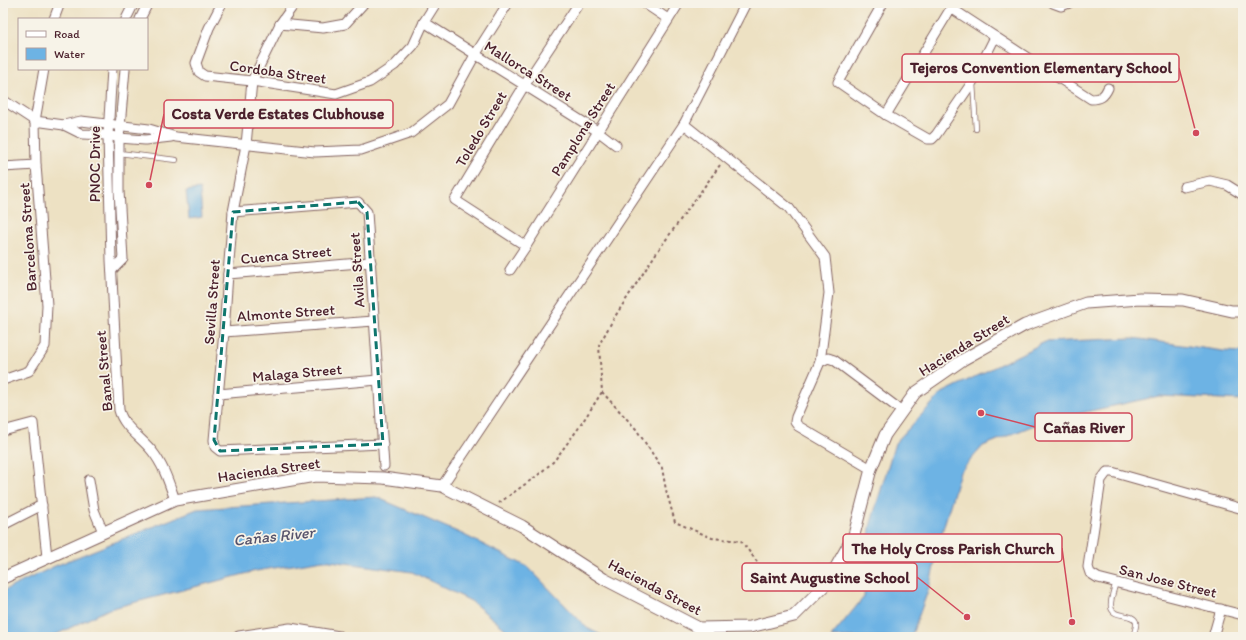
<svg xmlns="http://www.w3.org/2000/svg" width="1246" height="640" font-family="Itim,sans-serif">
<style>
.water{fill:#6db3e4;stroke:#5c6988}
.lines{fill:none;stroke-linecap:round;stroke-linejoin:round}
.service-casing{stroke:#836360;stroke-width:6}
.minor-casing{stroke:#836360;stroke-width:11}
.tertiary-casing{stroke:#836360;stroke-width:13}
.path{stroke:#836360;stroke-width:2;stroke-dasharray:3 3;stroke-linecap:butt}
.service{stroke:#fff;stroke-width:4.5}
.minor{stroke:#fff;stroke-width:9}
.tertiary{stroke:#fff;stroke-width:11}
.marked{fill:none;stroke:#0f766e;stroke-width:3;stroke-dasharray:8 5;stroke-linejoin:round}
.labels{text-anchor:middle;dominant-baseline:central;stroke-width:3.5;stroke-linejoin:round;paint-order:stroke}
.street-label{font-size:15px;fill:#4a1f2b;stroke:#f7f3e8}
.water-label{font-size:16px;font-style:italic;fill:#56536c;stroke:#f7f3e8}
.leader{fill:none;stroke:#d1495b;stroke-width:1.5}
.callout-dot{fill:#d1495b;stroke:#f7f3e8;stroke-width:1.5}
.callout{fill:#f7f3e8;stroke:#d1495b;stroke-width:1.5}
.callout-label{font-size:16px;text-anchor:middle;font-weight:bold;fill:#4a1f2b}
</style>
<rect width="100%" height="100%" fill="#f7f3e8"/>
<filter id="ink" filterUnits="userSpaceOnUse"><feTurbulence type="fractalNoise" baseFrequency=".025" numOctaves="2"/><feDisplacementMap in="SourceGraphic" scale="8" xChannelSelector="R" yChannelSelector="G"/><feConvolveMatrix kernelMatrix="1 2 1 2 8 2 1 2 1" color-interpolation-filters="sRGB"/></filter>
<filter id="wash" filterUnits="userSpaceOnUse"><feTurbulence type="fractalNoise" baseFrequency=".012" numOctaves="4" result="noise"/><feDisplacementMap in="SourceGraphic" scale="16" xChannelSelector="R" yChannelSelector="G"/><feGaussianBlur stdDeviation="0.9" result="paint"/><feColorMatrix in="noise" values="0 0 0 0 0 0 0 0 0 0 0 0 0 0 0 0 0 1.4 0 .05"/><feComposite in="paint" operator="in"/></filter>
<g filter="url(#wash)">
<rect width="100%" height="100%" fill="#ede1c3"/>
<g class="water">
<polygon points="200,189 202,217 189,219 186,191"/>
<polygon points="1133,338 1223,351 1243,352 1243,400 1159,396 1044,421 983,446 960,472 943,529 929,588 911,637 831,637 864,597 870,526 895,443 942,393 1045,342"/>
<polygon points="376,497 462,534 528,567 587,628 605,637 515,637 471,601 412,572 323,560 256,571 109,609 51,637 3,637 3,591 55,566 197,509"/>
</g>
</g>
<g filter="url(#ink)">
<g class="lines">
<g class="service-casing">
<g id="service">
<polyline points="973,83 976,129"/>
<polyline points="119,153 176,160"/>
<path d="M1116,582C1114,589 1110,600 1111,607C1113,619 1133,612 1136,622C1137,626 1134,633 1133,637"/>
</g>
</g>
<g class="minor-casing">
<g id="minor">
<polyline points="222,3 209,28 196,63 199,72 205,76 252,81 336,94 370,82 395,65 413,46 424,22 436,3"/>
<polyline points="295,3 280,24 252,81 246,145 233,212 228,274 224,332 214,440 215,447 220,451 383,444"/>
<polyline points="644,3 668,19"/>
<polyline points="883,3 838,82 886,115 928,139 932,139 936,135 973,81 995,37"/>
<polyline points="1053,3 1061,6 1069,3"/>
<path d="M951,8L1091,99C1100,99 1104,97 1108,88"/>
<polyline points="54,19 60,3"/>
<polyline points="126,19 134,3"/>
<polyline points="140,19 148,3"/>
<polyline points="424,22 599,132 616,145"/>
<polyline points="280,24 323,28 345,24 364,3"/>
<path d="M112,69L108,135L111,260L119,410C123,427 142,438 152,451C164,466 169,483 175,500"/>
<polyline points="3,100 35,121 64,125 82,134 108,135 119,138 145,140 171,137"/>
<polyline points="886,115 954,3"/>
<polyline points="684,124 789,208 825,257 829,293 820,362"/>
<polyline points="64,125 81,121 149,129 176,137 315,152 361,150 411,133 448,104 475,55 508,3"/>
<polyline points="3,167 36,165"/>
<polyline points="1184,187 1210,181 1227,185 1243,195"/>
<polyline points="233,212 358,202 367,212 384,466"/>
<polyline points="526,246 455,200 524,86 579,3"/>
<polyline points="112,270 123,259 119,191 119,138 125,69"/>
<polyline points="510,270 526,246 679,3"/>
<polyline points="228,274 371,262"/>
<polyline points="224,332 374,321"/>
<polyline points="3,380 29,371 45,346 47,305 36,165 35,121 44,69"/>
<polyline points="218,394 378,380"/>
<polyline points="3,431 33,423 47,557"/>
<polyline points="871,469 798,426 795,422 796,417 820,362 828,358 834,360 902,411"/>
<polyline points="89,480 94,510 103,532"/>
<polyline points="442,486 684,124 746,3"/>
<polyline points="1243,509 1112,472 1107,472 1101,480 1088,567 1090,573 1098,578 1243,615"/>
<polyline points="3,525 42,505"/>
<polyline points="1213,637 1221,609"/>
</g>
</g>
<g class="tertiary-casing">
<g id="tertiary">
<polyline points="3,578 175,500 315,476 383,478 442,486 522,526 604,579 699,628 750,627 794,616 827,583 854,535 871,469 885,435 915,393 964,359 1025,325 1086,303 1140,299 1183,300 1232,311 1241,311 1243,309"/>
<polyline points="239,637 290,629 339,637"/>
</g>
</g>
<g class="path">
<polyline points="720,165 657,252 614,318 599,345 602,392 636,429 662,468 666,490 675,522 712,538 741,541 762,568 788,579 819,576"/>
<polyline points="499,503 538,475 554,461 578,429 602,392"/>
</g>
<use href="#service" class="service"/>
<use href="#minor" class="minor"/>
<use href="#tertiary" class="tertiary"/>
</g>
</g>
<path class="marked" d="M358,202L367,212L383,444L220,451L214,440L233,212Z"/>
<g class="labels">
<g class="street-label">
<text transform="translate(528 71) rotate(32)">Mallorca Street</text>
<text transform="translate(278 72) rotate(8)">Cordoba Street</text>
<text transform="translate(481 129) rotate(-59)">Toledo Street</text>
<text transform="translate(583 129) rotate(-58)">Pamplona Street</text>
<text transform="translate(95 164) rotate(-90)">PNOC Drive</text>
<text transform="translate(28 237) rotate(-94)">Barcelona Street</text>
<text transform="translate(286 255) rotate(-5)">Cuenca Street</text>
<text transform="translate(357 270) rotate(-94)">Avila Street</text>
<text transform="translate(212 302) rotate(-86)">Sevilla Street</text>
<text transform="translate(286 313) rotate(-4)">Almonte Street</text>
<text transform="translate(964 345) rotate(-32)">Hacienda Street</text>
<text transform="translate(104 371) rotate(-95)">Banal Street</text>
<text transform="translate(297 373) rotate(-5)">Malaga Street</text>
<text transform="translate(269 470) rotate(-8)">Hacienda Street</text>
<text transform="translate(1168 581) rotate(14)">San Jose Street</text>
<text transform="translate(655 587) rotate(28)">Hacienda Street</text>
</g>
<g class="water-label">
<text transform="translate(274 536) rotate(-6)">Cañas River</text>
</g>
</g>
<path class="leader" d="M1196 133L1179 68M149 185L164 114M981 413L1035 427M1072 622L1062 548M967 617L917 577"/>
<g class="callout-dot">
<circle cx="1196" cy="133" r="4"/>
<circle cx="149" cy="185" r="4"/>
<circle cx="981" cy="413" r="4"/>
<circle cx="1072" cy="622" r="4"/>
<circle cx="967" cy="617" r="4"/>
</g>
<g class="callout">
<rect x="902" y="54" width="277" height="28" rx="4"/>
<rect x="164" y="100" width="229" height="28" rx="4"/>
<rect x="1035" y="413" width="97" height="28" rx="4"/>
<rect x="843" y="534" width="219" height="28" rx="4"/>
<rect x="742" y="563" width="175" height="28" rx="4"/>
</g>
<g class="callout-label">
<text x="1041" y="73">Tejeros Convention Elementary School</text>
<text x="278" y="119">Costa Verde Estates Clubhouse</text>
<text x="1084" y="433">Cañas River</text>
<text x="953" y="554">The Holy Cross Parish Church</text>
<text x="830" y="583">Saint Augustine School</text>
</g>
<rect width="1246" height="640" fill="none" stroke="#f7f3e8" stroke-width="16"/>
<rect x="18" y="18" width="130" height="52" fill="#f7f3e8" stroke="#b29e9c"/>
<rect x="26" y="31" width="20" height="6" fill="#ffffff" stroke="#b29e9c"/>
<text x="54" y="38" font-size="12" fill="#4a1f2b">Road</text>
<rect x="26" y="48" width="20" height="12" fill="#6db3e4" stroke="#b29e9c"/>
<text x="54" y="58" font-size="12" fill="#4a1f2b">Water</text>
</svg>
